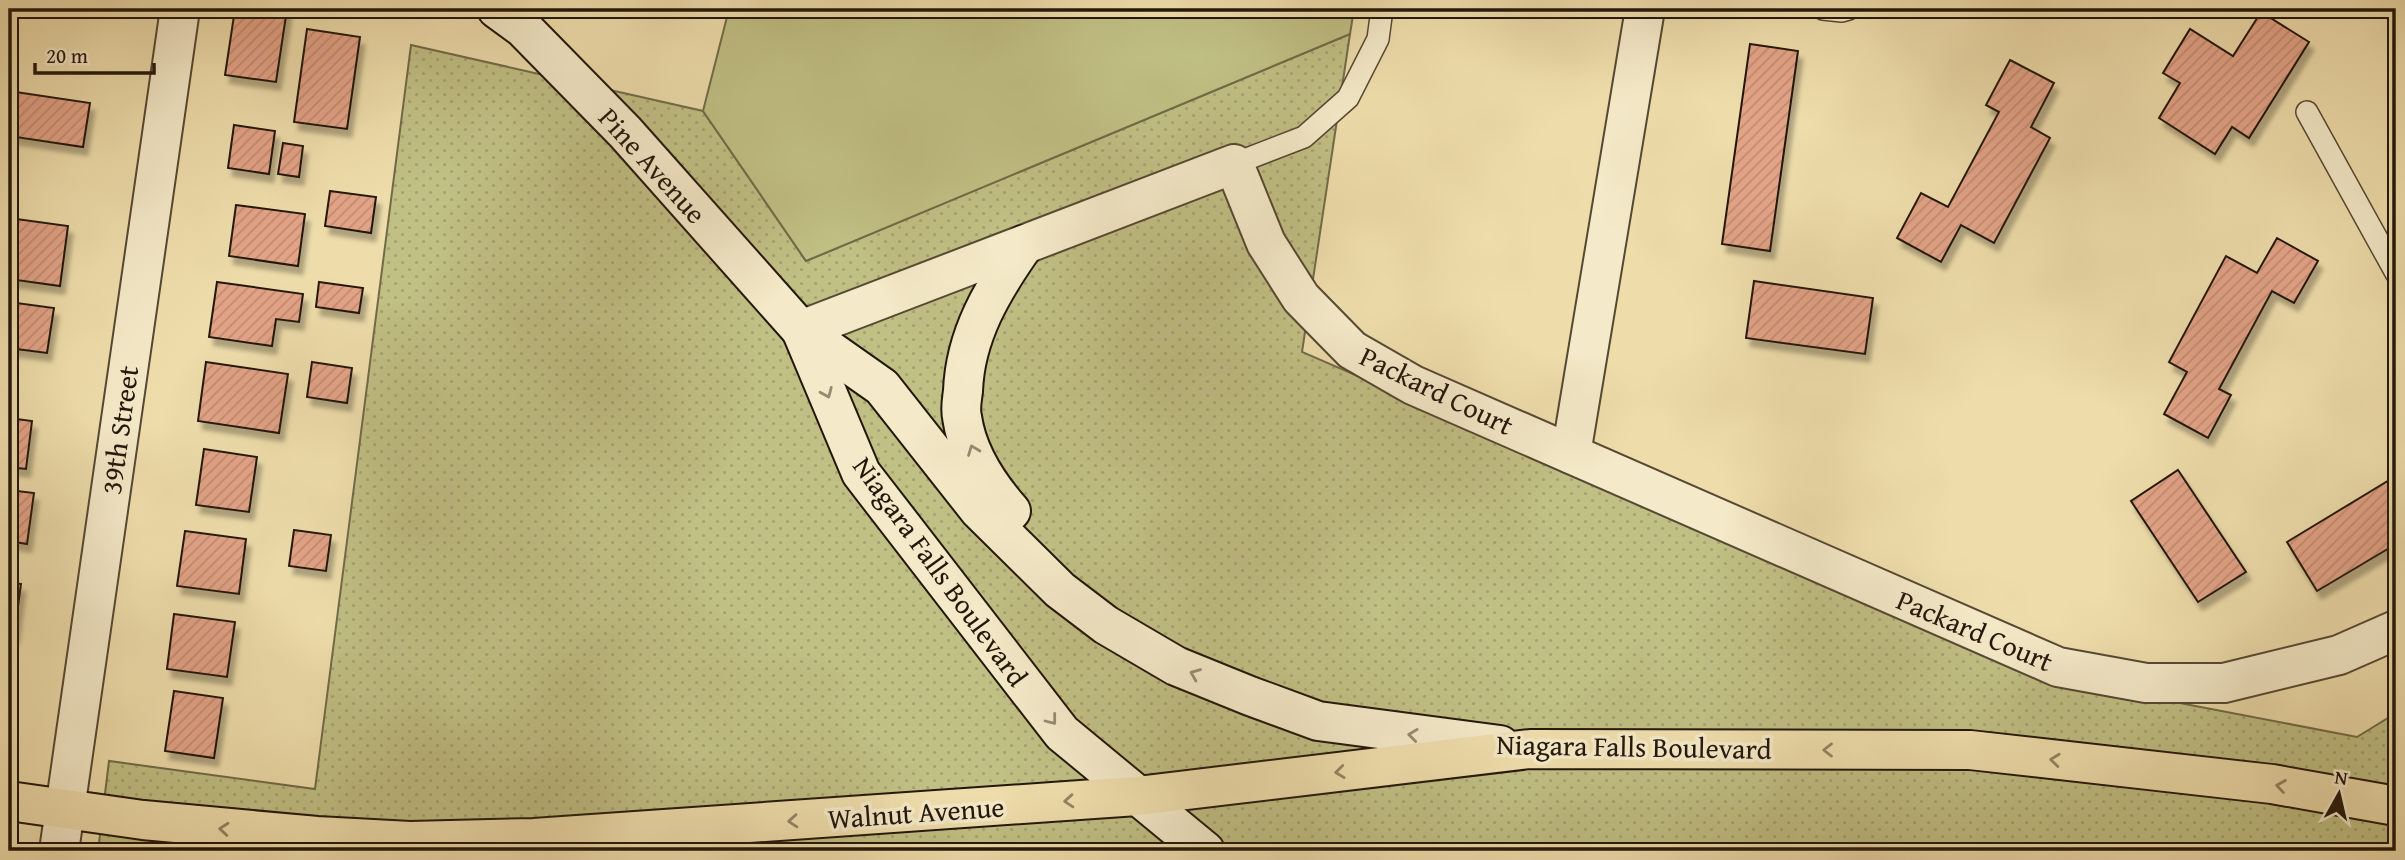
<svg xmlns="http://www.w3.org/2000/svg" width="2405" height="860" font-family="'Gentium Book Plus',serif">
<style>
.grass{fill:url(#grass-dots);stroke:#726b48;stroke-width:2}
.park{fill:#c0bf84;stroke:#726b48;stroke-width:2}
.building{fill:url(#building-hatch);stroke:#23170b;stroke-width:2;filter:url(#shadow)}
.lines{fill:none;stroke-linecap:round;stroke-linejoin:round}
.service-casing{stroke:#564833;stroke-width:24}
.minor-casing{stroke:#564833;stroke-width:42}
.secondary-casing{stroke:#23170b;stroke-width:42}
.primary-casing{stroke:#23170b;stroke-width:42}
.service{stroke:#f4e9c8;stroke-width:21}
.minor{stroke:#f4e9c8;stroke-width:38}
.secondary{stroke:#f4e9c8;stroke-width:38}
.primary{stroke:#eeddab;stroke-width:38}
.oneway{stroke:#968a73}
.oneway2{stroke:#938463}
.labels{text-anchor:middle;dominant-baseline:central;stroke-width:7;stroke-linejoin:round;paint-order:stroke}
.street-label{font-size:28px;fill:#23170b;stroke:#f4e9c8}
</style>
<defs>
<pattern id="grass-dots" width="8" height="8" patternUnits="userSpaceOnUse" patternTransform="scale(1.75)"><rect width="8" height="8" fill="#c0bf84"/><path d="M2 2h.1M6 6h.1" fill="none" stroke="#a5a371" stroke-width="1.8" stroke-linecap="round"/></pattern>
<pattern id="building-hatch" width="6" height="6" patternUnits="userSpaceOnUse" patternTransform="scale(1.75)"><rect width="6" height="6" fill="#e3a387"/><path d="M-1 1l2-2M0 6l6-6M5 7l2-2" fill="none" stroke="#c28c73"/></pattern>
<filter id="shadow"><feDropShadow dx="4.5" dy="8" stdDeviation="2" flood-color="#0004"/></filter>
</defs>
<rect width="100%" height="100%" fill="#eeddab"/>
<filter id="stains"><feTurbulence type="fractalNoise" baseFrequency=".00286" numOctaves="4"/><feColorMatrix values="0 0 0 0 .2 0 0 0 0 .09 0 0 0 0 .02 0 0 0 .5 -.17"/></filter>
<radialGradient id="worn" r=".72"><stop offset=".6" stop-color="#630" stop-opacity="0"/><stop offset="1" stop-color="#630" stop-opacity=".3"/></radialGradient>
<polygon class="grass" points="1350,34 1302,352 2060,680 2357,737 2396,713 2396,851 98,851 109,761 315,789 411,45 703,111 806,261"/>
<polygon class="park" points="729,9 1354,9 1350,34 806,261 703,111"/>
<g class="building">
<polygon points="235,9 287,9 276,82 225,75"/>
<polygon points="2261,12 2309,42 2249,138 2232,127 2215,154 2159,118 2180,83 2163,73 2190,29 2233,56"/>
<polygon points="307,29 360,37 347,129 294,122"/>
<polygon points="1750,44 1798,51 1770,251 1722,244"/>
<polygon points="2010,60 2054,83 2031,127 2050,138 1994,243 1961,225 1941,262 1897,238 1921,193 1948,207 1999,112 1986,105"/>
<polygon points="9,91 90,103 83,147 9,136"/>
<polygon points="234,125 275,131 269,174 228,168"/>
<polygon points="283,143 303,146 299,177 278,174"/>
<polygon points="330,191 376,197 371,233 325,226"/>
<polygon points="236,205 305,214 298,266 229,256"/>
<polygon points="9,218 68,226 60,286 9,279"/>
<polygon points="2277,238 2318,261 2294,303 2272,291 2219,389 2231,395 2208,438 2164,414 2187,372 2169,362 2226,256 2257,273"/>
<polygon points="1754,281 1873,298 1865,354 1746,338"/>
<polygon points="217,282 303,294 299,322 276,319 272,346 209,337"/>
<polygon points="319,282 363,288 359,313 316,307"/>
<polygon points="9,302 54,308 47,353 9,348"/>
<polygon points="206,362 288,374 279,433 198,421"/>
<polygon points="312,362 352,368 347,403 307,397"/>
<polygon points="9,418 32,421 26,469 9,467"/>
<polygon points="204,449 257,457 249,512 196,505"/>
<polygon points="2178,470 2246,572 2198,602 2131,501"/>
<polygon points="2396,476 2396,544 2317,591 2287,542"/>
<polygon points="9,490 34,493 27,544 9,541"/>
<polygon points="294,530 331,535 326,571 289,566"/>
<polygon points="185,531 246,539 239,594 177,586"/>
<polygon points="9,583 21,584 14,636 9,635"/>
<polygon points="174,614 235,622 227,677 167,669"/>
<polygon points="174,691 223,698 214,758 165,751"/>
</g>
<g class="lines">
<g class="service-casing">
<g id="service">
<polyline points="1823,9 1842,11 1849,9"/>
<polyline points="2307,112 2396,273"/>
<polyline points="1234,164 1304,137 1348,98 1378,39 1382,9"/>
</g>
</g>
<g class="minor-casing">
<g id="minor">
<polyline points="801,330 1234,164 1266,243 1301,298 1352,350 1413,385 2058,667 2146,683 2224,683 2339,655 2396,630"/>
<polyline points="1571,454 1645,9"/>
<polyline points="59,851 180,9"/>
</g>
</g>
<g class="secondary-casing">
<g id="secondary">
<polyline points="497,9 523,28 625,132 801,330 882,387 979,510 1060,590 1106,625 1176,666 1250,696 1318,721 1500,745"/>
<polyline points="801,330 861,473 1062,733 1205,851"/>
<path d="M1011,511C988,485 967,453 962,417C960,409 962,399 963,391C965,335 993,289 1024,245"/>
</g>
</g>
<g class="primary-casing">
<polyline id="primary" points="9,801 143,820 317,836 410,841 534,838 1137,796 1530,749 1970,750 2272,784 2396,806"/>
</g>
<use href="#service" class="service"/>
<use href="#minor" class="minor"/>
<use href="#secondary" class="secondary"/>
<use href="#primary" class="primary"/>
</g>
<defs><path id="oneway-chevron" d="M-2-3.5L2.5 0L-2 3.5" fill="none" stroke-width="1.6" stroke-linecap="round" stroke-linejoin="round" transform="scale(1.75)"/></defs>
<g class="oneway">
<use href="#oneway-chevron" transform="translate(827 393) rotate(67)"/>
<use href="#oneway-chevron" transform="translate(973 450) rotate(-111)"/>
<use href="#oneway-chevron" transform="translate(1195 674) rotate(-158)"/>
<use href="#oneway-chevron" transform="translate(1052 720) rotate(52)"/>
<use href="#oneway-chevron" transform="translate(1413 735) rotate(-173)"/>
</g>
<g class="oneway2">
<use href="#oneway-chevron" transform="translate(1828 750) rotate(-180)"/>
<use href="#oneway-chevron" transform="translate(2055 760) rotate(-174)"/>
<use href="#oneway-chevron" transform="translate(1340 772) rotate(173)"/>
<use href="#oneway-chevron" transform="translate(2281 786) rotate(-171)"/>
<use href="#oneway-chevron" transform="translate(1069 801) rotate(176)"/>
<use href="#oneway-chevron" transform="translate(793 821) rotate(176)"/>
<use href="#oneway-chevron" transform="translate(224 829) rotate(-175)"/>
</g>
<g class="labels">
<g class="street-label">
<text transform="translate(653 165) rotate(48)">Pine Avenue</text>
<text transform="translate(1437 390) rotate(26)">Packard Court</text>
<text transform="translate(119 430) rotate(-82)">39th Street</text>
<text transform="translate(941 571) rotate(54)">Niagara Falls Boulevard</text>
<text transform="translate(1975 630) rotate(23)">Packard Court</text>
<text transform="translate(1634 746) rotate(1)">Niagara Falls Boulevard</text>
<text transform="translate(916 812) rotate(-4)">Walnut Avenue</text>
</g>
</g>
<rect width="2405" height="860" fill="none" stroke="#eeddab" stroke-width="35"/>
<rect x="10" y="10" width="2384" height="839" fill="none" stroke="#23170b" stroke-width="3.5"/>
<rect x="18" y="18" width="2370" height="825" fill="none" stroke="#23170b" stroke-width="2"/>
<g transform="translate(2339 794) rotate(8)" stroke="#f4e9c8" stroke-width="5" paint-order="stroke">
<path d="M0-5L12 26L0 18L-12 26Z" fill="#23170b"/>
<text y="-10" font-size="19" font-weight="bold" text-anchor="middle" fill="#23170b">N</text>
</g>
<path d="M35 63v10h119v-10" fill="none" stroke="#23170b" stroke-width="3.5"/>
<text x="46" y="63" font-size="21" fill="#23170b" stroke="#f4e9c8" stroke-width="5" paint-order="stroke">20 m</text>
<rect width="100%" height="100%" filter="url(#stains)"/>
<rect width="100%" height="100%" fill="url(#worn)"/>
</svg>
